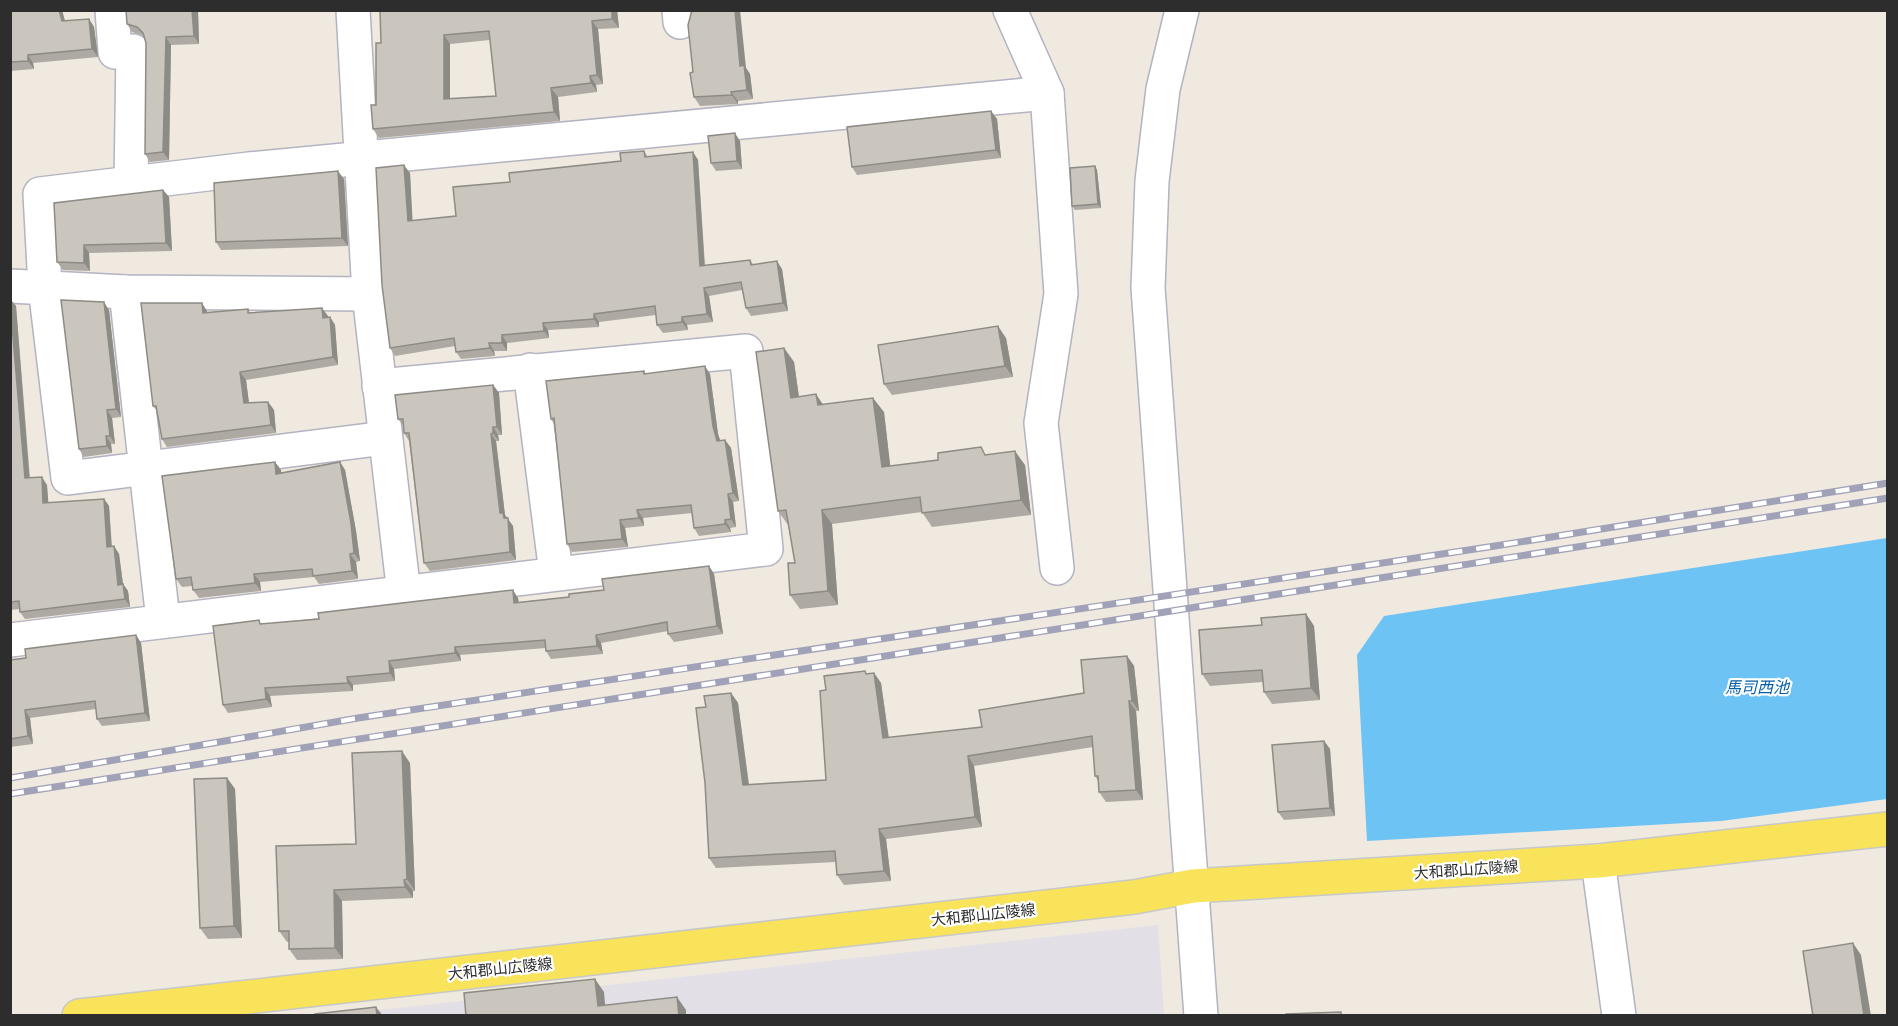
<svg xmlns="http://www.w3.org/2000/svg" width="1898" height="1026" font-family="'Open Sans','Noto Sans JP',sans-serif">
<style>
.industrial{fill:#e2dfe7}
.water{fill:#6ec3f5}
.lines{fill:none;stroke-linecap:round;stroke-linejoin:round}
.minor-casing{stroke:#b3b3c1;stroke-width:36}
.major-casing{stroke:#c8c8c8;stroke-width:36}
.minor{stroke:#fff;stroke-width:33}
.major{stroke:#f8e35b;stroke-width:33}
.rail-casing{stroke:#a1a2b8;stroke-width:7}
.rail{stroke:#fff;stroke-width:4.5;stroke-dasharray:14;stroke-linecap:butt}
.wall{fill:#aeaaa3;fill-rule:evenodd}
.shaded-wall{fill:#8d8b85}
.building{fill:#cac6be;stroke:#8d8b85;stroke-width:1.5;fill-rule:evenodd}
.labels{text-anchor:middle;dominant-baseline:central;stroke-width:4.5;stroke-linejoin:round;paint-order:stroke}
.street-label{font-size:15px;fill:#2d2d2d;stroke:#fff}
.water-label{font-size:16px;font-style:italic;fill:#0760a7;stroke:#fff}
</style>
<rect width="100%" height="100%" fill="#efe9df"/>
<polygon class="industrial" points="1158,925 1164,1015 325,1016"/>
<polygon class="water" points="1887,538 1887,799 1721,821 1367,841 1357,655 1384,616"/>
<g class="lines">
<g class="minor-casing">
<g id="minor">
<polyline points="112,10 115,52 133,51 131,183"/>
<polyline points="353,10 369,294 404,594"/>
<polyline points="679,10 680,22"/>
<polyline points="1010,10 1047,93 1061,294 1041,423 1057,568"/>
<polyline points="1182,10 1163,89 1152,181 1148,288 1201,1016"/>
<polyline points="10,286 126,292 369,294"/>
<polyline points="126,292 163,620"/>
<polyline points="530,370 556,573"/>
<polyline points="385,438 68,478 45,287 40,194 249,169 1047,93"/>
<polyline points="10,640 766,549 746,351 379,386"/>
<polyline points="1598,861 1619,1016"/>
</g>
</g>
<g class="major-casing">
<polyline id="major" points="79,1016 1134,897 1193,886 1598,861 1888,829"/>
</g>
<use href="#minor" class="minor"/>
<use href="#major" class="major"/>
<g class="rail-casing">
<g id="rail">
<polyline points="10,778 358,718 1495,546 1888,483"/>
<polyline points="10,794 1888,498"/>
</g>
</g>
<use href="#rail" class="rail"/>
</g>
<g class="wall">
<polygon points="10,10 62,10 65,21 89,19 94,27 98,57 33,63 34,69 10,71"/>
<polygon points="126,10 198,10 199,44 171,45 169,160 150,162 145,154 146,43 144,37 142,35 132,32 127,24"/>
<path d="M380,10H617L619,28L598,29L603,84L596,85L597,92L558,97L560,121L379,138L373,129L376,105L381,43ZM490,40L496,96L450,99V44Z"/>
<polygon points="746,68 750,74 753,99 738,101 738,104 700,106 694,97 693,72"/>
<polygon points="991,111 997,119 1001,158 857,175 852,167"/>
<polygon points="740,141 742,169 716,171 711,163"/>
<polygon points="644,151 648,157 693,152 698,160 705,265 750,260 753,264 782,269 788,311 751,316 746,308 742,290 709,296 713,322 687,325 688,330 663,333 657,325 656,315 599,322 599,327 548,330 549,338 507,343 507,351 494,351 495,356 461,359 456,352 455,346 395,356 390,348 410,173 412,221 456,216 510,182 621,161"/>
<polygon points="1095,166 1097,170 1101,208 1075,210 1072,206"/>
<polygon points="344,179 348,246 221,250 216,242"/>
<polygon points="163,190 169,197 172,251 89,253 90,271 63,270 57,262"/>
<polygon points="10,299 16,306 30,478 47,485 48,503 104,499 109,506 112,546 114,546 119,554 123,584 128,591 130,607 25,619 20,612 20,609 10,610"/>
<polygon points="248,309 250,313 328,316 328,317 330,317 335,325 338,365 246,380 249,403 268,402 274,410 276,433 167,447 162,439 157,411 153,406 207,311 207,312"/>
<polygon points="109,310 121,417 112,418 115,444 111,444 112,453 84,457 79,449"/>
<polygon points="1006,338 1013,377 892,395 884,384"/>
<polygon points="784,348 794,362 799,397 823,404 884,412 890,466 987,454 1025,465 1031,515 932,527 922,512 832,524 838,605 800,609 790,595 795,563 788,525 778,511"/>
<polygon points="644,371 646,374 710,374 718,434 720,440 725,440 731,448 739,501 733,502 736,527 730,528 731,532 699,536 694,528 692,513 643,518 644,526 625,528 628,547 572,552 567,544 554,424 551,419"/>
<polygon points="493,385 499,393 502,435 498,435 499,441 496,441 505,515 513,526 516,560 430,571 424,563 409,441 404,433 404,427 398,419"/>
<polygon points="275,462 281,470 281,473 340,462 345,470 356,531 360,561 356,562 358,579 319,584 314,577 260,582 261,591 199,598 193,590 192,586 182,587 176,579"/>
<polygon points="709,566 714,574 723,634 674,642 668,634 668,631 601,643 603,654 551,659 546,651 546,648 460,655 461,661 394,669 395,681 353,685 353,691 270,696 272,707 228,713 223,705 262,624 518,598 519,602 569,597 604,590"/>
<polygon points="1306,614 1314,626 1320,700 1272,704 1264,692 1263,682 1210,686 1202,674 1262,625"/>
<polygon points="136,635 141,643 150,721 102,726 97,719 96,709 30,718 33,744 10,747 10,660 26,658"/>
<polygon points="1127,656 1134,666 1139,711 1136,711 1143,800 1106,802 1099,792 1098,781 1095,776 1093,747 974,766 982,827 886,839 891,881 844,885 837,875 836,862 716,868 709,858 706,707 731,693 738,703 749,784 826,780 826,690 868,674 874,673 881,683 889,738 982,727 1084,693"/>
<polygon points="1324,741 1330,749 1335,816 1284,820 1278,812"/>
<polygon points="410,763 415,891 413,891 413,898 342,901 343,959 297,960 289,949 289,942 287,942 279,931 356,844"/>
<polygon points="227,778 235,789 242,938 208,939 200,928"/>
</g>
<g class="shaded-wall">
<polygon points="59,10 62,10 67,29 62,21"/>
<polygon points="192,10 198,10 199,44 194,36"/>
<polygon points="612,10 617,10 619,28 612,19"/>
<polygon points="735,10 740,10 746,68 750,74 753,99 747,90 740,66"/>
<polygon points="89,19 94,27 98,57 92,49"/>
<polygon points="592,21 598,29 603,84 597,75"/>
<polygon points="444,35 450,44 450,108 444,99"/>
<polygon points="166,37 171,45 169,160 163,152"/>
<polygon points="28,55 33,63 34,69 28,61"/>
<polygon points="590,76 596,85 597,92 591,83"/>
<polygon points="551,88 558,97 560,121 554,112"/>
<polygon points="731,92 738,101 738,104 732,95"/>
<polygon points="991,111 997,119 1001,158 996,150"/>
<polygon points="735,133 740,141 742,169 737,161"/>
<polygon points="693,152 698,160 705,273 700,266"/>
<polygon points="404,165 410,173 413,229 408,221"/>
<polygon points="1095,166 1097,170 1101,208 1098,204"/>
<polygon points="338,171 344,179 348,246 342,238"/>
<polygon points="163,190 169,197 172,251 166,243"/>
<polygon points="84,245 89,253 90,271 84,263"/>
<polygon points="777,261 782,269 788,311 783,303"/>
<polygon points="704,288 709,296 713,322 707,314"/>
<polygon points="10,299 16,306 30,486 25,478"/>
<polygon points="104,302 109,310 121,417 116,409"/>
<polygon points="202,303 207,311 208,320 203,313"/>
<polygon points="322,308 328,316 329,326 323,318"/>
<polygon points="594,314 599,322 599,327 594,319"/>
<polygon points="330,317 335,325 338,365 333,357"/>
<polygon points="682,317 687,325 688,330 682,322"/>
<polygon points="543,323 548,330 549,338 544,331"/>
<polygon points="998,326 1006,338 1013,377 1005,366"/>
<polygon points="502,335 507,343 507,351 502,343"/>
<polygon points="489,343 494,351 495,356 490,348"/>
<polygon points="784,348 794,362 801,412 791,398"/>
<polygon points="705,366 710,374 718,434 723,449 717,441 713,426"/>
<polygon points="240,372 246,380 250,411 244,403"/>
<polygon points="493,385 499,393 502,435 497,427"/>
<polygon points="816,394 826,409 818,405"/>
<polygon points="873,398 884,412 892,481 882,467"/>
<polygon points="268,402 274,410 276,433 271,425"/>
<polygon points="107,410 112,418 115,444 110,436"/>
<polygon points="493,427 498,435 499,441 493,433"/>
<polygon points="491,434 496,441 505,515 513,526 516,560 510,552 500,513"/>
<polygon points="106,436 111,444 112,453 107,446"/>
<polygon points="725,440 731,448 739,501 733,493"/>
<polygon points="1015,451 1025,465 1031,515 1021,500"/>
<polygon points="275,462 281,470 282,482 276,474"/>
<polygon points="340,462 345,470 356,531 360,561 354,553"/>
<polygon points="42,477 47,485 49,511 43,503"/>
<polygon points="728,494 733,502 736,527 731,519"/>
<polygon points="104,499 109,506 112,555 107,547"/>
<polygon points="637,510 643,518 644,526 639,518"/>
<polygon points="822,510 832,524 838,605 828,591"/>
<polygon points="620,520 625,528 628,547 622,539"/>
<polygon points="725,520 730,528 731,532 725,524"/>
<polygon points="114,546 119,554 124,592 118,585"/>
<polygon points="350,554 356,562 358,579 352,571"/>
<polygon points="709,566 714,574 723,634 717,626"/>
<polygon points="254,574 260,582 261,591 255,583"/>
<polygon points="123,584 128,591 130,607 125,599"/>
<polygon points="513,590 518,598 519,611 514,603"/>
<polygon points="1306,614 1314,626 1320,700 1311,688"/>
<polygon points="136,635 141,643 150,721 145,713"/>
<polygon points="596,635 601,643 603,654 597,646"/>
<polygon points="455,647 460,655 461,661 455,653"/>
<polygon points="1127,656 1134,666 1139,711 1132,701"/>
<polygon points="389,661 394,669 395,681 390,673"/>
<polygon points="874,673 881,683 890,748 883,738"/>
<polygon points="347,677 353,685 353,691 348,683"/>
<polygon points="265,688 270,696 272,707 266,699"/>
<polygon points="731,693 738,703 750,795 743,785"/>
<polygon points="1129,701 1136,711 1143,800 1136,790"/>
<polygon points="25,710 30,718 33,744 28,736"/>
<polygon points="1324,741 1330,749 1335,816 1330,808"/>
<polygon points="402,751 410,763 415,891 407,879"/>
<polygon points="968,756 974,766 982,827 975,817"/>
<polygon points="227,778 235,789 242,938 234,926"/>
<polygon points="879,829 886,839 891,881 884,871"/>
<polygon points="404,880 413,891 413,898 405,887"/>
<polygon points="334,890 342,901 343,959 335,948"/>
<polygon points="1853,943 1861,955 1871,1016 1864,1016"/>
<polygon points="595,979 604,992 606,1016 598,1006"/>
<polygon points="677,997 686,1010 686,1016 679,1016"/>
<polygon points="376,1007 383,1016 377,1016"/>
</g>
<g class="building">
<polygon points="10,10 59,10 62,21 89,19 92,49 28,55 28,61 10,62"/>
<polygon points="126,10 192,10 194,36 166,37 163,152 145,154 146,43 143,33 137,27 127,24"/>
<path d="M380,10H612V19L592,21L597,75L590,76L591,83L551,88L554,112L373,129L371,105H376V43H381ZM489,31L496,96L444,99V35Z"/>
<polygon points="692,10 735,10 740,66 744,65 747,90 731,92 732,95 694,97 690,73 693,72 688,25"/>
<polygon points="991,111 996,150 852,167 847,127"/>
<polygon points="735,133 737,161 711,163 708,136"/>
<polygon points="644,151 645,157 693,152 700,266 750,260 751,265 777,261 783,303 746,308 741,282 704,288 707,314 682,317 682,322 657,325 655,306 594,314 594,319 543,323 544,331 502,335 502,343 489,343 490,348 456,352 454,338 390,348 382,285 376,168 404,165 408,221 456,216 453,187 510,182 509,173 621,161 620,153"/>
<polygon points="1095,166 1098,204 1072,206 1070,168"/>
<polygon points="338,171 342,238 216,242 214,183"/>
<polygon points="163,190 166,243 84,245 84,263 57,262 54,203"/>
<polygon points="61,300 104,302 116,409 107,410 110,436 106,436 107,446 79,449"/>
<polygon points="10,302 25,478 42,477 43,503 104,499 107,547 114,546 118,585 123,584 125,599 20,612 19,601 10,602"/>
<polygon points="141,303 202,303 203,313 248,309 248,313 322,308 323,318 330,317 333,357 240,372 244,403 268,402 271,425 162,439 156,406 153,406"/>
<polygon points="998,326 1005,366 884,384 878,345"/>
<polygon points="784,348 791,398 816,394 818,405 873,398 882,467 938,460 938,453 981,447 985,455 1015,451 1021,500 922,513 920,497 822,510 828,591 790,595 788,563 795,563 786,510 778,511 756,352"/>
<polygon points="705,366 713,426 717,441 725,440 733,493 728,494 731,519 725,520 725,524 694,528 691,505 637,510 639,518 620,520 622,539 567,544 554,418 551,419 546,381 644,371 644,374"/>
<polygon points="493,385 497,427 493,427 493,433 491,434 500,513 503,513 504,518 508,518 510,552 424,563 409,433 404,433 403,419 398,419 395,395"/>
<polygon points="275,462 276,474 340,462 351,523 354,553 350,554 352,571 313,576 312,569 254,574 255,583 193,590 191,577 176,579 162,476"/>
<polygon points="709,566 717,626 668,634 667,622 596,635 597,646 546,651 545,640 455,647 455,653 389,661 390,673 347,677 348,683 265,688 266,699 223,705 213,626 259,620 260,624 319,619 318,613 513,590 514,603 569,597 569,594 604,590 602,579"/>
<polygon points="1306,614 1311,688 1264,692 1262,670 1202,674 1199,630 1262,625 1261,618"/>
<polygon points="136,635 145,713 97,719 95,701 25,710 28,736 10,739 10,660 26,658 25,649"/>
<polygon points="1127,656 1132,701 1129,701 1136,790 1099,792 1098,776 1095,776 1092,736 968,756 975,817 879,829 884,871 837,875 835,851 709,858 705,783 696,708 706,707 704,696 731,693 743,785 826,780 820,691 826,690 824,676 865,671 866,674 874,673 883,738 982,727 979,710 1084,693 1081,660"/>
<polygon points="1324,741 1330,808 1278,812 1272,745"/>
<polygon points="402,751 407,879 404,880 405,887 334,890 335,948 289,949 289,931 279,931 276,846 356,844 352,753"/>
<polygon points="227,778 234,926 200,928 194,779"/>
<polygon points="1853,943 1864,1016 1813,1016 1803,951"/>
<polygon points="595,979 598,1006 677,997 679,1016 466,1016 464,993"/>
<polygon points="376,1007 377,1016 315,1016 315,1014"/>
<polygon points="1341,1012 1341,1016 1286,1016 1286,1014"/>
</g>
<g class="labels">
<g class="street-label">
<text transform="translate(1466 869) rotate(-4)">大和郡山広陵線</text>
<text transform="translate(983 914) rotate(-6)">大和郡山広陵線</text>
<text transform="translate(500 968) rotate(-6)">大和郡山広陵線</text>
</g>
<g class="water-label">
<text x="1757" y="687">馬司西池</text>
</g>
</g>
<rect width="1898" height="1026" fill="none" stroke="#2d2d2d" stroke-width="24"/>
</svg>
